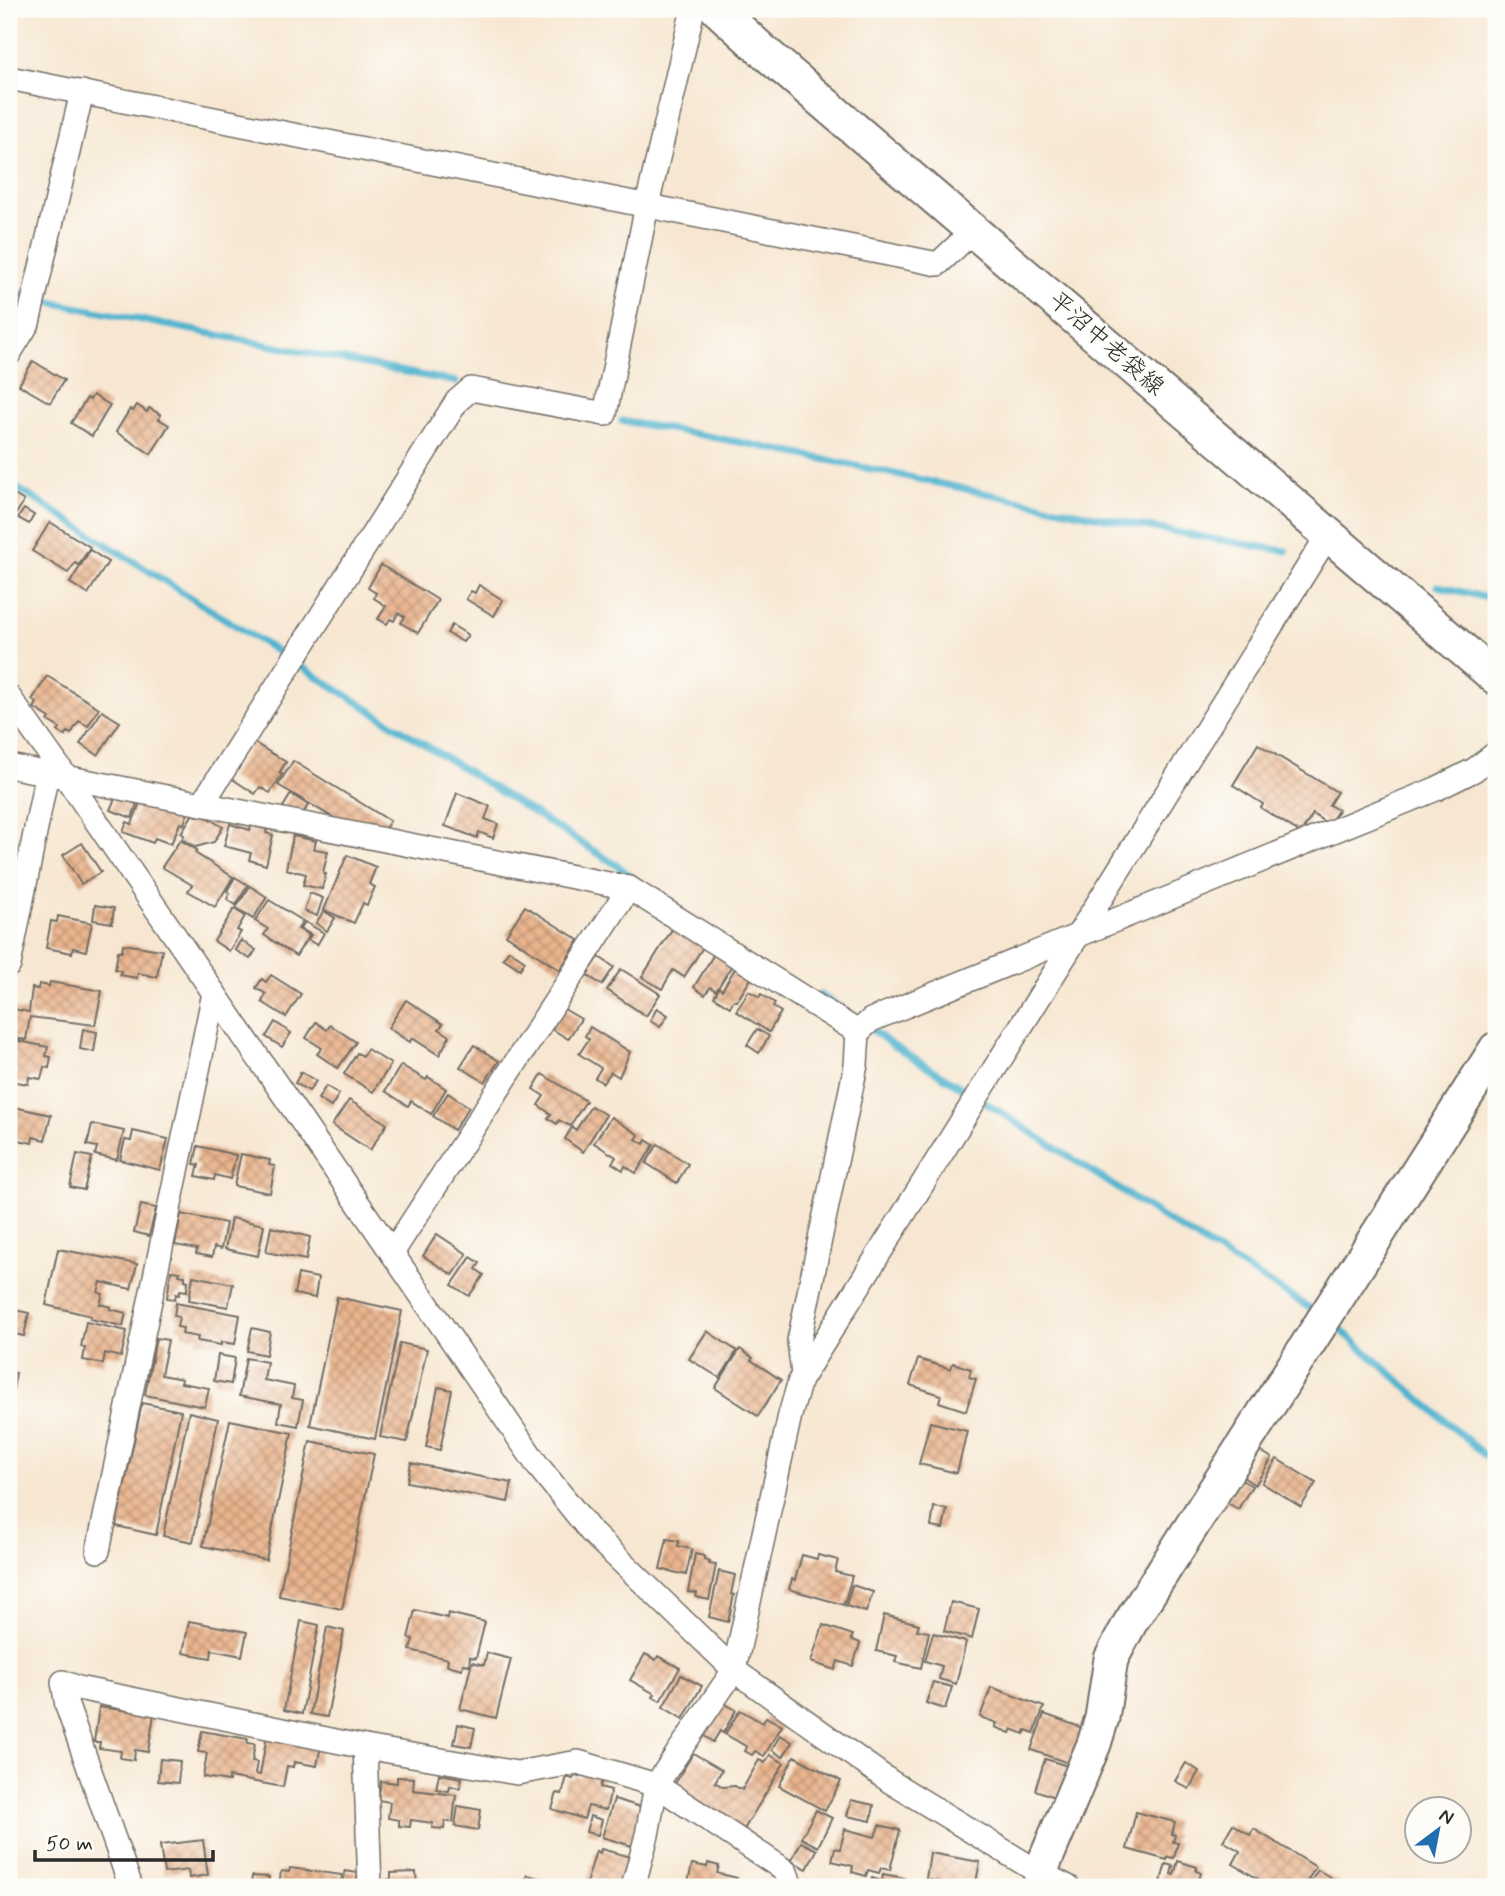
<svg xmlns="http://www.w3.org/2000/svg" width="1505" height="1896" font-family="Mynerve,'Klee One',sans-serif">
<style>
.lines{fill:none;stroke-linecap:round;stroke-linejoin:round}
.stream{stroke:#51b4cf;stroke-width:7}
.building{fill:url(#building-cross-hatch)}
.street-casing{stroke:#726d65;stroke-width:26}
.secondary-casing{stroke:#726d65;stroke-width:37}
.street{stroke:#fff;stroke-width:23}
.secondary{stroke:#fff;stroke-width:33}
.labels{text-anchor:middle;dominant-baseline:central;stroke-width:5;stroke-linejoin:round;paint-order:stroke}
.street-label{font-size:24px;fill:#2b2b2b;stroke:#fdfcf7}
</style>
<defs>
<pattern id="building-cross-hatch" width="8" height="8" patternUnits="userSpaceOnUse" patternTransform="scale(1.75)"><rect width="8" height="8" fill="#eab58e"/><path d="M0 0l8 8M0 8l8-8" fill="none" stroke="#be9374"/></pattern>
</defs>
<rect width="100%" height="100%" fill="#fdfcf7"/>
<filter id="ink" filterUnits="userSpaceOnUse"><feTurbulence type="fractalNoise" baseFrequency=".0143" numOctaves="2"/><feDisplacementMap in="SourceGraphic" scale="14" xChannelSelector="R" yChannelSelector="G"/><feConvolveMatrix kernelMatrix="1 2 1 2 8 2 1 2 1" color-interpolation-filters="sRGB"/></filter>
<filter id="wash" filterUnits="userSpaceOnUse"><feTurbulence type="fractalNoise" baseFrequency=".00686" numOctaves="4" result="noise"/><feDisplacementMap in="SourceGraphic" scale="28" xChannelSelector="R" yChannelSelector="G"/><feGaussianBlur stdDeviation="1.57" result="paint"/><feColorMatrix in="noise" values="0 0 0 0 0 0 0 0 0 0 0 0 0 0 0 0 0 1.4 0 .05"/><feComposite in="paint" operator="in"/></filter>
<g filter="url(#wash)">
<rect width="100%" height="100%" fill="#f7e7d2"/>
<g class="lines">
<g class="stream">
<polyline points="9,291 50,302 456,382"/>
<path d="M622,421C796,450 967,491 1139,525C1188,535 1237,543 1286,551"/>
<polyline points="9,483 618,866 638,882"/>
<polyline points="1438,586 1496,600"/>
<polyline points="820,995 855,1017"/>
<polyline points="867,1026 892,1045 991,1106 1168,1221 1318,1313"/>
<polyline points="1333,1323 1496,1465"/>
</g>
</g>
<g id="blocks">
<g class="building">
<polygon points="33,361 64,380 50,403 19,385"/>
<polygon points="93,395 110,405 92,436 71,423 87,398 90,400"/>
<polygon points="137,405 147,412 149,408 161,415 159,419 169,425 151,454 116,432 130,409 133,411"/>
<polygon points="13,494 24,501 9,525 9,495 11,496"/>
<polygon points="24,509 34,515 29,524 18,518"/>
<polygon points="50,522 90,547 79,565 75,563 68,573 32,551"/>
<polygon points="90,550 108,562 88,594 70,583"/>
<polygon points="381,565 438,600 418,633 401,623 405,617 398,613 394,621 390,619 387,624 378,619 386,606 374,598 376,593 368,588"/>
<polygon points="479,585 503,600 494,616 466,599 471,591 475,593"/>
<polygon points="452,625 468,635 463,642 447,633"/>
<polygon points="47,676 99,708 88,726 79,721 71,734 67,732 65,736 58,731 60,728 48,721 50,718 34,708 37,703 32,700"/>
<polygon points="102,711 120,722 98,755 80,744"/>
<polygon points="253,742 286,762 279,773 282,774 270,793 260,787 255,794 231,778"/>
<polygon points="1258,744 1337,792 1329,805 1338,810 1329,825 1313,814 1301,833 1261,808 1263,804 1233,785"/>
<polygon points="293,761 390,821 383,831 344,824 278,785"/>
<polygon points="457,793 490,806 485,819 498,824 493,838 479,832 477,838 445,826"/>
<polygon points="291,794 308,805 301,818 280,812"/>
<polygon points="116,796 137,804 132,818 110,810"/>
<polygon points="148,802 188,812 184,824 180,823 171,844 155,838 153,843 123,832 127,822 132,824 140,803 147,806"/>
<polygon points="199,813 223,827 214,842 196,847 182,839 184,835 181,833 193,814 197,816"/>
<polygon points="230,824 250,830 251,825 267,829 266,833 273,835 266,865 249,860 251,853 224,846"/>
<polygon points="293,836 316,841 314,849 328,851 323,873 326,874 322,889 303,885 306,874 286,869"/>
<polygon points="180,840 197,850 195,853 233,877 215,907 188,891 192,885 162,867"/>
<polygon points="82,843 101,872 81,884 63,855"/>
<polygon points="347,855 376,867 369,884 375,887 367,905 363,903 354,923 324,910"/>
<polygon points="235,877 248,885 236,905 227,899 230,893 227,891"/>
<polygon points="250,886 267,897 253,919 236,908"/>
<polygon points="310,893 323,898 317,916 304,911"/>
<polygon points="269,900 303,921 298,929 309,935 296,956 264,935 268,929 255,921"/>
<polygon points="95,905 114,908 112,923 93,920"/>
<polygon points="525,906 579,940 560,970 506,935"/>
<polygon points="234,909 245,916 237,930 241,932 229,951 214,941"/>
<polygon points="324,911 335,918 327,931 316,923"/>
<polygon points="58,916 92,923 86,951 73,948 72,953 46,948 51,921 57,922"/>
<polygon points="305,922 324,933 317,945 308,940 311,935 300,929"/>
<polygon points="673,928 703,947 684,977 673,970 662,989 642,977"/>
<polygon points="241,940 256,950 250,959 235,950"/>
<polygon points="123,944 162,950 157,977 138,973 137,978 120,975 121,971 115,969 118,951 122,951"/>
<polygon points="509,950 525,961 520,969 503,958"/>
<polygon points="714,954 732,965 716,991 710,987 705,995 694,987"/>
<polygon points="599,957 614,967 602,985 587,975"/>
<polygon points="736,967 752,977 737,1001 734,1000 730,1007 714,997 719,988 722,990"/>
<polygon points="621,969 660,994 646,1016 607,990"/>
<polygon points="271,975 301,994 286,1017 262,1002 266,994 256,988 262,979 266,982"/>
<polygon points="50,982 102,991 95,1025 30,1017 26,1040 9,1037 13,1009 29,1012 32,988 38,989 39,984 49,986"/>
<polygon points="749,991 759,997 761,994 775,1003 773,1007 781,1012 769,1032 736,1011"/>
<polygon points="406,1000 443,1024 439,1029 450,1036 439,1055 412,1038 410,1042 388,1028"/>
<polygon points="657,1008 668,1015 660,1027 650,1021"/>
<polygon points="564,1009 581,1019 568,1039 552,1029"/>
<polygon points="275,1022 291,1033 282,1047 266,1037"/>
<polygon points="316,1022 327,1030 330,1025 356,1042 338,1068 317,1054 322,1048 306,1038"/>
<polygon points="590,1027 630,1052 619,1077 611,1072 603,1083 595,1078 601,1068 579,1054 589,1039 585,1036"/>
<polygon points="83,1029 97,1032 94,1052 80,1049"/>
<polygon points="757,1029 769,1036 759,1053 747,1045"/>
<polygon points="9,1039 48,1047 46,1056 51,1057 49,1068 44,1067 41,1079 29,1077 28,1084 10,1081"/>
<polygon points="474,1045 499,1061 485,1082 460,1067"/>
<polygon points="367,1049 391,1064 373,1092 344,1074 357,1053 363,1056"/>
<polygon points="401,1065 426,1080 428,1077 446,1089 431,1114 411,1101 408,1106 385,1091"/>
<polygon points="301,1072 316,1081 309,1091 295,1083"/>
<polygon points="542,1074 586,1101 570,1126 559,1120 557,1124 548,1118 551,1114 538,1105 544,1096 533,1089"/>
<polygon points="326,1086 339,1094 331,1107 318,1099"/>
<polygon points="448,1093 469,1107 454,1130 433,1116"/>
<polygon points="349,1100 387,1124 370,1150 332,1125"/>
<polygon points="591,1106 606,1115 583,1152 565,1139 572,1127 576,1130"/>
<polygon points="14,1107 51,1115 45,1140 33,1137 32,1143 14,1139 15,1134 9,1133"/>
<polygon points="611,1117 639,1135 636,1139 644,1144 646,1140 654,1145 636,1173 625,1166 623,1170 612,1163 616,1157 594,1143"/>
<polygon points="92,1124 124,1131 117,1160 95,1155 97,1147 87,1145"/>
<polygon points="133,1131 168,1139 160,1170 120,1160 125,1140 131,1141"/>
<polygon points="658,1144 688,1164 677,1183 646,1163"/>
<polygon points="198,1146 236,1155 230,1179 215,1175 214,1180 196,1176 199,1165 194,1164"/>
<polygon points="77,1154 92,1157 84,1190 70,1187"/>
<polygon points="241,1154 270,1160 269,1165 275,1166 270,1193 234,1186"/>
<polygon points="141,1205 156,1208 149,1236 134,1232"/>
<polygon points="181,1214 226,1223 221,1249 214,1247 212,1257 196,1254 197,1249 175,1245"/>
<polygon points="231,1218 264,1225 258,1256 225,1249"/>
<polygon points="271,1227 310,1237 306,1260 266,1252"/>
<polygon points="437,1234 467,1254 453,1275 423,1256"/>
<polygon points="58,1249 137,1264 131,1289 101,1282 98,1292 103,1294 100,1304 111,1307 110,1309 126,1313 123,1326 90,1319 91,1316 46,1305"/>
<polygon points="471,1257 480,1263 476,1269 484,1275 469,1296 452,1285"/>
<polygon points="171,1271 180,1272 179,1275 185,1276 185,1280 188,1281 187,1291 180,1290 179,1295 176,1294 175,1299 167,1298"/>
<polygon points="298,1274 318,1278 315,1298 294,1294"/>
<polygon points="193,1276 233,1284 228,1307 189,1300"/>
<polygon points="337,1297 402,1311 375,1439 310,1425"/>
<polygon points="176,1303 240,1315 235,1344 221,1342 221,1345 197,1341 198,1337 182,1334 183,1328 177,1327 179,1317 174,1316"/>
<polygon points="9,1305 16,1306 15,1310 29,1313 24,1336 9,1333"/>
<polygon points="86,1322 127,1331 121,1357 105,1353 103,1364 83,1360 85,1348 81,1347"/>
<polygon points="252,1328 270,1332 266,1355 247,1351"/>
<polygon points="707,1331 737,1351 720,1378 689,1359"/>
<polygon points="156,1338 168,1340 161,1375 182,1379 181,1383 209,1388 205,1407 145,1395"/>
<polygon points="400,1343 427,1349 407,1442 380,1437"/>
<polygon points="740,1349 753,1358 751,1360 781,1380 758,1416 715,1388"/>
<polygon points="218,1355 235,1358 231,1384 214,1381"/>
<polygon points="246,1358 267,1362 264,1380 294,1386 292,1398 303,1400 298,1426 278,1422 281,1404 239,1396"/>
<polygon points="918,1359 951,1369 953,1363 971,1369 969,1377 976,1379 966,1411 939,1402 941,1395 910,1385"/>
<polygon points="9,1372 16,1373 10,1407 9,1407"/>
<polygon points="438,1387 452,1390 440,1450 426,1447"/>
<polygon points="142,1403 181,1411 156,1535 116,1526"/>
<polygon points="189,1412 218,1419 193,1542 163,1536"/>
<polygon points="230,1420 292,1433 266,1560 203,1546"/>
<polygon points="930,1422 967,1431 957,1473 919,1464"/>
<polygon points="310,1441 374,1454 342,1609 279,1596"/>
<polygon points="1259,1450 1272,1458 1255,1485 1243,1477"/>
<polygon points="1277,1459 1316,1483 1301,1507 1262,1483"/>
<polygon points="411,1463 512,1483 508,1502 407,1482"/>
<polygon points="1240,1479 1252,1486 1238,1509 1226,1502"/>
<polygon points="934,1507 947,1509 943,1529 931,1527"/>
<polygon points="667,1539 679,1541 678,1546 692,1549 686,1575 660,1569"/>
<polygon points="695,1554 704,1556 704,1559 710,1561 709,1564 716,1565 709,1600 696,1597 697,1593 688,1592"/>
<polygon points="802,1555 817,1559 818,1555 838,1560 835,1572 852,1576 844,1605 789,1589 792,1579 795,1580"/>
<polygon points="719,1571 735,1575 731,1594 734,1595 728,1622 709,1617"/>
<polygon points="852,1585 873,1592 866,1612 846,1606"/>
<polygon points="951,1602 979,1609 972,1639 944,1631"/>
<polygon points="415,1610 447,1618 448,1613 485,1622 476,1658 470,1657 469,1665 463,1664 462,1669 447,1665 448,1659 410,1650 413,1639 408,1638"/>
<polygon points="884,1615 919,1624 917,1630 929,1632 921,1668 895,1662 897,1656 876,1651"/>
<polygon points="189,1621 247,1632 242,1656 212,1650 211,1658 183,1653"/>
<polygon points="301,1621 319,1625 302,1714 284,1710"/>
<polygon points="823,1625 853,1635 851,1639 860,1643 853,1666 838,1661 835,1670 811,1662"/>
<polygon points="327,1627 344,1631 327,1717 310,1714"/>
<polygon points="933,1633 966,1642 956,1684 939,1679 942,1666 925,1661"/>
<polygon points="487,1653 511,1659 496,1718 460,1709 472,1662 484,1665"/>
<polygon points="645,1654 656,1660 658,1656 680,1668 660,1701 653,1697 655,1694 630,1680"/>
<polygon points="681,1675 702,1686 683,1719 663,1707"/>
<polygon points="933,1682 952,1687 945,1709 926,1703"/>
<polygon points="991,1687 1044,1707 1034,1733 1026,1730 1024,1734 1012,1729 1010,1733 995,1727 997,1723 980,1717"/>
<polygon points="722,1702 736,1710 723,1733 720,1731 713,1742 703,1735"/>
<polygon points="99,1707 154,1714 148,1752 135,1750 134,1760 120,1758 121,1751 99,1748 100,1742 94,1742"/>
<polygon points="740,1710 763,1723 766,1717 782,1726 764,1756 755,1751 752,1755 745,1751 747,1747 725,1734"/>
<polygon points="1044,1714 1083,1728 1071,1764 1031,1750"/>
<polygon points="458,1724 475,1728 471,1747 454,1744"/>
<polygon points="202,1731 248,1739 247,1743 255,1744 252,1761 257,1762 255,1774 260,1775 267,1735 321,1745 317,1766 294,1762 293,1767 287,1766 283,1787 229,1777 229,1781 203,1777 207,1753 198,1752"/>
<polygon points="780,1735 792,1742 783,1757 772,1750"/>
<polygon points="693,1753 722,1770 715,1782 723,1787 735,1786 742,1790 759,1760 765,1763 770,1755 784,1763 743,1831 671,1790"/>
<polygon points="794,1756 841,1781 825,1811 779,1786"/>
<polygon points="160,1759 180,1761 178,1783 158,1781"/>
<polygon points="1045,1759 1068,1766 1057,1798 1035,1790"/>
<polygon points="1186,1763 1199,1771 1189,1789 1175,1781"/>
<polygon points="582,1771 603,1777 600,1787 611,1790 606,1810 588,1806 584,1819 552,1809 557,1793 562,1794 567,1777 573,1779 574,1776 580,1777"/>
<polygon points="439,1774 462,1778 460,1788 450,1786 449,1791 436,1789"/>
<polygon points="397,1777 414,1778 413,1790 456,1795 453,1822 445,1821 444,1829 432,1828 433,1823 411,1820 410,1827 399,1826 399,1820 388,1818 390,1802 378,1800 381,1781 397,1783"/>
<polygon points="614,1799 644,1808 632,1846 602,1837"/>
<polygon points="851,1800 874,1805 871,1821 847,1816"/>
<polygon points="458,1806 481,1810 478,1830 455,1826"/>
<polygon points="816,1810 832,1818 818,1847 801,1838"/>
<polygon points="1136,1812 1175,1822 1172,1834 1175,1835 1173,1842 1178,1843 1174,1858 1168,1857 1167,1860 1127,1849"/>
<polygon points="590,1816 602,1820 598,1835 586,1832"/>
<polygon points="1233,1824 1250,1835 1254,1829 1316,1867 1303,1887 1272,1887 1233,1864 1240,1851 1223,1841"/>
<polygon points="879,1825 900,1830 890,1870 881,1868 879,1873 868,1870 866,1876 852,1872 853,1866 832,1861 835,1848 840,1849 845,1829 875,1837"/>
<polygon points="203,1840 208,1875 189,1878 188,1870 164,1873 160,1845"/>
<polygon points="801,1842 817,1850 807,1869 791,1861"/>
<polygon points="601,1849 631,1857 623,1887 585,1887 596,1851 600,1853"/>
<polygon points="930,1853 980,1862 975,1887 940,1887 941,1882 926,1879"/>
<polygon points="1178,1861 1197,1867 1196,1871 1201,1873 1197,1887 1159,1887 1166,1864 1173,1866 1171,1874 1174,1875"/>
<polygon points="708,1863 719,1866 717,1873 737,1878 735,1887 687,1887 692,1864 707,1867"/>
<polygon points="290,1868 342,1875 340,1887 279,1887 281,1871 289,1872"/>
<polygon points="1318,1870 1347,1887 1307,1887"/>
<polygon points="345,1871 358,1873 356,1887 343,1887"/>
<polygon points="416,1872 417,1887 384,1887 384,1880 391,1879 391,1873"/>
<polygon points="883,1874 904,1878 902,1887 870,1887 872,1878 882,1881"/>
<polygon points="527,1875 549,1881 547,1887 524,1887"/>
<polygon points="252,1876 269,1877 268,1886 251,1885"/>
</g>
</g>
</g>
<g filter="url(#ink)">
<use href="#blocks" fill-opacity="0" stroke="#726d65" stroke-width="2"/>
<g class="lines">
<g class="street-casing">
<g id="street">
<polyline points="9,78 938,264 974,230"/>
<polyline points="9,354 28,323 82,92"/>
<polyline points="9,697 66,777 538,1466 592,1533 734,1670 891,1782 1040,1873 1068,1887"/>
<polyline points="9,766 629,888 392,1253"/>
<polyline points="202,804 457,401 471,389 605,414 647,205 693,9"/>
<polyline points="629,888 858,1032"/>
<polyline points="9,965 47,773"/>
<polyline points="803,1374 799,1341 856,1065 858,1032 871,1020 1436,789 1474,770 1496,753"/>
<polyline points="98,1551 214,993"/>
<polyline points="365,1747 370,1887"/>
<polyline points="131,1887 67,1706 63,1682 78,1688 365,1747 517,1773 578,1762 656,1785 777,1865 786,1872 791,1887"/>
<polyline points="633,1887 647,1835 656,1785 734,1670 790,1415 800,1380 1328,535"/>
</g>
</g>
<g class="secondary-casing">
<g id="secondary">
<polyline points="717,9 762,50 1496,678"/>
<polyline points="1040,1873 1094,1744 1102,1718 1111,1659 1130,1623 1496,1049"/>
</g>
</g>
<use href="#street" class="street"/>
<use href="#secondary" class="secondary"/>
</g>
</g>
<g class="labels">
<g class="street-label">
<text transform="translate(1106 344) rotate(41)">平沼中老袋線</text>
</g>
</g>
<rect width="1505" height="1896" fill="none" stroke="#fdfcf7" stroke-width="35"/>
<g transform="translate(1438 1830) rotate(32)"><circle r="33" fill="#fdfcf7" stroke="#a9a8a5" stroke-width="2"/>
<path d="M0-5L12 26L0 18L-12 26Z" fill="#1f6fb2"/>
<text y="-10" font-size="19" font-weight="bold" text-anchor="middle" fill="#2b2b2b">N</text>
</g>
<path d="M35 1850v10h178v-10" fill="none" stroke="#2b2b2b" stroke-width="3.5"/>
<text x="46" y="1850" font-size="21" fill="#2b2b2b" stroke="#fdfcf7" stroke-width="5" paint-order="stroke">50 m</text>
</svg>
